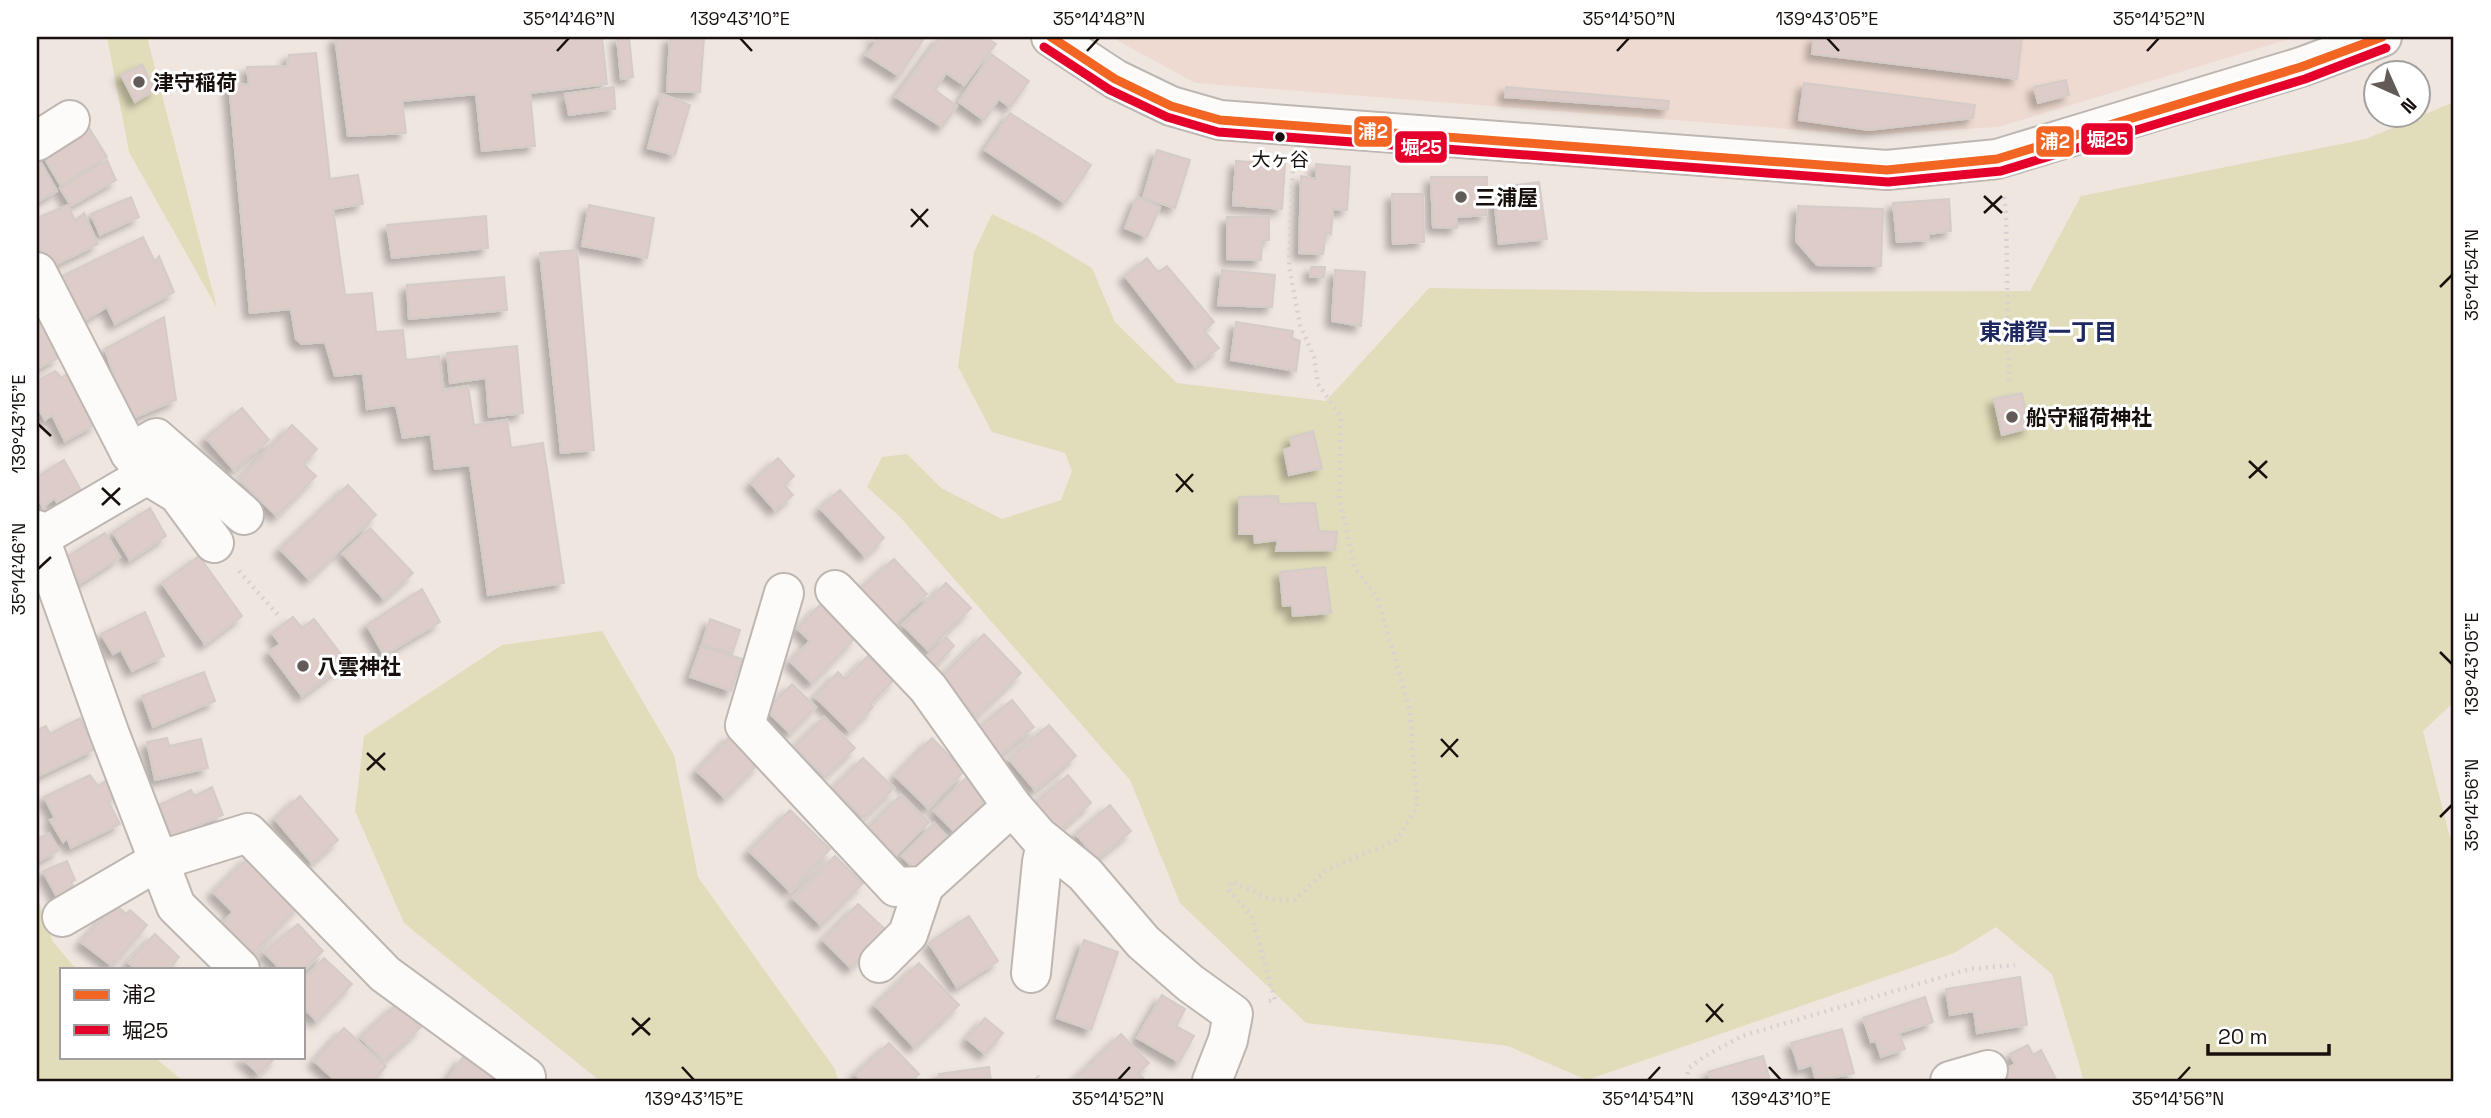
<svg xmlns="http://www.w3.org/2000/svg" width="2491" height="1118" font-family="'Space Grotesk','Noto Sans JP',sans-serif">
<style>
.built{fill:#eedad0}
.green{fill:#e1dcba}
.building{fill:#ddccc8;stroke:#d4ccc9;stroke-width:2;filter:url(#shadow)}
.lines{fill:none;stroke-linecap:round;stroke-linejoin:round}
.minor-casing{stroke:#bdb6b1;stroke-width:42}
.major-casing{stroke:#bdb6b1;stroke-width:42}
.path{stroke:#d5d2d1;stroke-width:4.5;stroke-dasharray:2 5;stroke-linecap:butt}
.minor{stroke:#fdfbfa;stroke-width:38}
.major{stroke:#fdfbfa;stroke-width:38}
.bus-1-casing{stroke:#fff;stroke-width:14}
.bus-2-casing{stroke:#fff;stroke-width:14}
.bus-1{stroke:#f26522;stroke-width:9}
.bus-2{stroke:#e4002b;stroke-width:9}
.ticks{fill:none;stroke:#17100d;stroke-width:2.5}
.poi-dot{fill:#635b57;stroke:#fff;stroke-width:2.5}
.bus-dot{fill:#17100d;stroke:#fff;stroke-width:2.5}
.labels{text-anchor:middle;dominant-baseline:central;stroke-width:6;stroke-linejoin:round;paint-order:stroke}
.bus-label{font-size:19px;fill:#17100d;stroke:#fff}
.poi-label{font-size:21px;font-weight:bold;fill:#17100d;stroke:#fff;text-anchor:start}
.neighbourhood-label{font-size:23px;font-weight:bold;fill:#1e2860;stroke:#fff}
.line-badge{stroke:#fff;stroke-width:2.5}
.badge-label{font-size:19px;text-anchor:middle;font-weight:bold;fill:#fff}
.neatline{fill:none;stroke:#17100d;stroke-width:2.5}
.ticks-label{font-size:18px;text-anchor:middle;fill:#17100d}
</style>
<defs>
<filter id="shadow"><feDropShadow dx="-6" dy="6" stdDeviation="3.5" flood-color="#0004"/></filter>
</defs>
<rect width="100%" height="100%" fill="#f0e6e0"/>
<polygon class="built" points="1111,37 2296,37 1998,127 1866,135 1195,83"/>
<g class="green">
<polygon points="107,37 147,37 217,308 129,152"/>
<polygon points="2454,102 2454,702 2423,731 2449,834 2454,846 2454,1081 2084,1081 2052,974 1996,927 1954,953 1587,1080 1508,1046 1306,1023 1180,903 1130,780 900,517 867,487 882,457 907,454 941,488 1002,519 1061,500 1072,471 1065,453 992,432 958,367 974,252 992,214 1040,237 1092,268 1115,322 1177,383 1326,401 1429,288 1707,292 2030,291 2081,196 2366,139"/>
<polygon points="602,631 674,755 698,877 835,1069 838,1081 600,1081 404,923 355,811 364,736 502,645"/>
<polygon points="37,897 53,942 76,969 61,969 61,1057 154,1057 183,1081 37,1081"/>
</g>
<g class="building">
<polygon points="335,37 602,37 607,84 530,93 535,146 482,151 476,94 402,101 406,133 348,136"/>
<polygon points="617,37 629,37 633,77 621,79"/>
<polygon points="670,37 704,37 700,92 667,92"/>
<polygon points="871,37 925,37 899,76 866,55 878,41"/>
<polygon points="940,37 986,37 996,44 964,85 946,73 935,90 957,106 942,127 896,97"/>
<polygon points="1814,37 2022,37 2017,79 1812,54"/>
<polygon points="316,53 330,179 358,175 363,204 333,209 345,295 372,293 376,332 403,330 406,360 439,356 443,390 468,386 474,425 507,420 511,448 543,443 564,583 488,595 470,465 435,469 431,434 403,438 396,405 367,409 363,373 335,376 325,342 302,344 296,339 291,309 250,313 229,83 249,85 247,67 287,66 289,55"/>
<polygon points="991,54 1029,81 1010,107 999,99 984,120 959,102"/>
<polygon points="142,64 155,90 135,102 121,75"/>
<polygon points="2066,80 2069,95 2038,103 2034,87"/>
<polygon points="1804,83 1975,105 1973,118 1869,130 1799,120"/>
<polygon points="614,87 615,109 569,115 565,94"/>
<polygon points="1506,87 1669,101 1668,109 1505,97"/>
<polygon points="662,94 690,105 675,155 648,148"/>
<polygon points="1010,113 1091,165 1065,203 985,150"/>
<polygon points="86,123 107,157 61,186 40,150"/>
<polygon points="1157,150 1190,160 1175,208 1143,198"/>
<polygon points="39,159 57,191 37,202 37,160"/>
<polygon points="107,160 116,180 71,206 60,188"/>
<polygon points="1236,161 1285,164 1282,209 1233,205"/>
<polygon points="1316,164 1350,167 1347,210 1333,209 1331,234 1326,232 1323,254 1299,253 1301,176 1316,179"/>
<polygon points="1431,177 1487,177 1486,215 1457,217 1457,228 1433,227"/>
<polygon points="1539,182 1547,239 1499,244 1493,188"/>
<polygon points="1392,194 1423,194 1424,242 1393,244"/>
<polygon points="131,197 139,217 100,235 91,214"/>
<polygon points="1137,197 1160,207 1147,237 1125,228"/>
<polygon points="1949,199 1951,231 1929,234 1929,240 1897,242 1893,203"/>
<polygon points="68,205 75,221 84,213 98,244 49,268 37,244 37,218"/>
<polygon points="589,205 654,218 647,258 582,246"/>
<polygon points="1798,206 1883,209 1881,266 1817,265 1796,241"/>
<polygon points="486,216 488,248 392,258 387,225"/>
<polygon points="1269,216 1269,240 1262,240 1261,260 1227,259 1227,217"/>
<polygon points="143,237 155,262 159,256 174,292 115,324 107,307 83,321 60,277"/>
<polygon points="577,250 594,450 561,453 540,253"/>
<polygon points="1147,258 1158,272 1167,266 1214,322 1204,331 1219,348 1195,366 1125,276"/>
<polygon points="1311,267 1325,267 1324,277 1310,277"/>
<polygon points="1222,270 1275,275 1272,307 1218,305"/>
<polygon points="1335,270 1365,272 1361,326 1332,321"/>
<polygon points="504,277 507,310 409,319 407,285"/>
<polygon points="40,316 61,350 54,352 58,358 37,369 37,317"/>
<polygon points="164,317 176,400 129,420 105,349"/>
<polygon points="1236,322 1293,331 1292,338 1300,341 1296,371 1231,360"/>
<polygon points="517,346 523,413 489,417 486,378 450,383 447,353"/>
<polygon points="55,371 62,378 69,372 96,424 65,441 52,415 45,420 37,406 37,381"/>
<polygon points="2022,393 2029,428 2002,435 1994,399"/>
<polygon points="242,408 269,440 234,470 206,438"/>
<polygon points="292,425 317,449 303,464 316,476 277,516 239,480"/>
<polygon points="1313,431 1322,468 1289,475 1284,450 1292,447 1290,438"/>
<polygon points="778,458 794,476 784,485 793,495 775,510 751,483"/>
<polygon points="64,460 86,499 61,512 55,498 43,507 37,497 37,477"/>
<polygon points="348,485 376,515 309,579 280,549"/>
<polygon points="840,490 884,538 865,556 820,508"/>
<polygon points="1278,496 1279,504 1315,503 1319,531 1337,532 1335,550 1276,551 1278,540 1255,543 1254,534 1239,534 1239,497"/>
<polygon points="150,508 166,536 130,560 113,532"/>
<polygon points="370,528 413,573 384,599 343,554"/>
<polygon points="105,533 120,557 80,583 65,558"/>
<polygon points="199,556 242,616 205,644 162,583"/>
<polygon points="894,559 927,594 894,624 861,588"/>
<polygon points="1325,567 1331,613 1293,616 1292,605 1283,606 1280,572"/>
<polygon points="946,583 971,608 928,650 903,625"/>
<polygon points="422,589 440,622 384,655 367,625"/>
<polygon points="821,604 855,638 812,683 790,661 810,641 797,628"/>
<polygon points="145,612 164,656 132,671 121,650 113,654 101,634"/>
<polygon points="293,617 302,628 314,619 347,662 302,696 269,652 280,644 272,633"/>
<polygon points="710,619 740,630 732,654 702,644"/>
<polygon points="984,634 1021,673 976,717 939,679"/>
<polygon points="946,637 954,646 934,667 925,658"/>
<polygon points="701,646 742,659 731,691 690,677"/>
<polygon points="868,656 894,680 870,704 873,707 850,731 815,697 838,672 845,679"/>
<polygon points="204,672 215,701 153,727 142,696"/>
<polygon points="792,684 816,707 790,733 766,710"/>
<polygon points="1012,700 1034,727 1000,755 977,729"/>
<polygon points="824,717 855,748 825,777 794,747"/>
<polygon points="80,718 95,749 37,777 37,730 46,726 50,734"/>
<polygon points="1049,725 1076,756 1035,790 1009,759"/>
<polygon points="731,735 759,763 725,798 697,771"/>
<polygon points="167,738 169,746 201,739 208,768 155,780 147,742"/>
<polygon points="932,738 964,771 928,808 895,776"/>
<polygon points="863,758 894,788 863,818 833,788"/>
<polygon points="90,775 98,786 107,780 117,797 108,801 120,824 71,848 67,838 63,842 50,820 55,818 44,797"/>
<polygon points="1068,775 1091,803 1059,831 1035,803"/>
<polygon points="966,778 988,799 955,832 934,811"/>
<polygon points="212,787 223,815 165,839 153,808 191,790 195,796"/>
<polygon points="901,795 929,822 896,855 868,828"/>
<polygon points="300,796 338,840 312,863 275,819"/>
<polygon points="1110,805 1131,831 1097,859 1076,834"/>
<polygon points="790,810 830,849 790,891 749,851"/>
<polygon points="934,823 949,839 917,872 902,856"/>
<polygon points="49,833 59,850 37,862 37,839"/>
<polygon points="250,856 300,905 251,955 219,926 233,912 213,892"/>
<polygon points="835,856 863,883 821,925 793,898"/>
<polygon points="67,861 75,880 71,882 75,890 58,899 43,871"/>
<polygon points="115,904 126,914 130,910 147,925 112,966 81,942"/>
<polygon points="858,904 887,931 851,968 823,940"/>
<polygon points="969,916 998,961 957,987 929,943"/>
<polygon points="298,924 323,951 303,971 293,968 280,969 264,952"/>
<polygon points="155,934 179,957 169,969 135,969 128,962"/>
<polygon points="1084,940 1118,952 1091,1030 1057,1018"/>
<polygon points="324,958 352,984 317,1021 303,1007 303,980"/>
<polygon points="919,963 959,1005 914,1047 875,1005"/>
<polygon points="2020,977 2027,1025 1977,1033 1974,1011 1950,1015 1946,989"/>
<polygon points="1162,995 1185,1009 1176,1026 1194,1036 1179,1062 1137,1038"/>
<polygon points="1925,997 1933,1022 1899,1033 1905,1049 1881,1057 1876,1041 1871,1042 1863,1018"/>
<polygon points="398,1003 421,1027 384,1061 360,1037"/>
<polygon points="985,1018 1003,1033 985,1054 967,1039"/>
<polygon points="344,1028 386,1066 374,1081 336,1081 314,1061"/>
<polygon points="1842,1029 1854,1073 1816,1081 1812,1065 1799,1069 1791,1043"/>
<polygon points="1121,1034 1149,1063 1138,1073 1146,1081 1073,1081"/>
<polygon points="889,1043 919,1074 912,1081 862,1081 855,1074"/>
<polygon points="2028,1045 2033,1055 2041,1050 2057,1081 2010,1081 2004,1070 2015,1064 2010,1054"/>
<polygon points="1763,1056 1770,1081 1711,1081 1708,1072"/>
<polygon points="241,1057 276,1057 259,1074"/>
<polygon points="463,1057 498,1081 447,1081"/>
<polygon points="989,1067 991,1081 940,1081 939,1074"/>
</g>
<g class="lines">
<g class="minor-casing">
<g id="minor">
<polyline points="37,141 70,120"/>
<polyline points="37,272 130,453 147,475 41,537"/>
<polyline points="130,453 156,438 244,515"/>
<polyline points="147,475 178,494 214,543"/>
<polyline points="37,530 109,732 176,906 240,969"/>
<polyline points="835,590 928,688 1012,806 1038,836 1085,874 1143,942 1190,983 1233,1014 1228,1040 1212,1081"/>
<polyline points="784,593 745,725 896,887 924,886 1012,806"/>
<polyline points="62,917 158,861 248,833 385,974 526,1077 523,1081"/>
<polyline points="879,963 908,934 924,886"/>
<polyline points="1031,973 1042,862 1046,843"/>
<polyline points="1950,1081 1988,1070"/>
</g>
</g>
<g class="major-casing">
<polyline id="major" points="1051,37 1115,79 1171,106 1220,120 1887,170 1997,159 2301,67 2382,37"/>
</g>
<g class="path">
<polyline points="2004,197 2006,211 2009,381"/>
<polyline points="239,571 278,615"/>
<polyline points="1269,1001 1275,1000 1252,917 1229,890 1232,881 1269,899 1295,900 1325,871 1396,840 1417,808 1410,711 1377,597 1355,568 1339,497 1341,417 1318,384 1314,357 1300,325 1289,266 1293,164"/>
<polyline points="303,1031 305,1032"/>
<polyline points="1037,1076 1040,1081"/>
<polyline points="1686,1081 1689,1068 1705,1056 1742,1036 1969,969 2015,965"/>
</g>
<use href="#minor" class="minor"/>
<use href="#major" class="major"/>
<g class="bus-1-casing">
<polyline id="bus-1" points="1051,37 1115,79 1171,106 1220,120 1887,170 1997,159 2301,67 2382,37"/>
</g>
<g class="bus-2-casing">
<polyline id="bus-2" points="1044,47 1110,90 1167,117 1218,132 1888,182 2001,171 2305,79 2386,48"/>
</g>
<use href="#bus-1" class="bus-1"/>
<use href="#bus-2" class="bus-2"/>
</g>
<path class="ticks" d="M740,38L752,51M1827,38L1839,51M557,51L569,38M1087,51L1099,38M1617,51L1629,38M2147,51L2159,38M1984,196L2002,213M911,209L928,227M1984,213L2002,196M911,227L928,209M2440,287L2452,275M38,424L51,436M2249,461L2267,478M1176,474L1193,492M2249,478L2267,461M102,488L120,505M1176,492L1193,474M102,505L120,488M38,569L51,557M2440,652L2452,664M1441,739L1458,757M367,753L385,770M1441,757L1458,739M367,770L385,753M2440,817L2452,805M1706,1004L1723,1022M632,1018L650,1035M1706,1022L1723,1004M632,1035L650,1018M682,1067L694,1080M1769,1067L1781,1080M1118,1080L1130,1067M1648,1080L1660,1067M2178,1080L2190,1067"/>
<g class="poi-dot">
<circle cx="139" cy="82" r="7"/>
<circle cx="1461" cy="197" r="7"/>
<circle cx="2012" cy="417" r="7"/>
<circle cx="303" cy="666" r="7"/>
</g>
<circle class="bus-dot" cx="1280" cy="137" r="6"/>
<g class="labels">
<g class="bus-label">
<text x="1280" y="159">大ヶ谷</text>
</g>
<g class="poi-label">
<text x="153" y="82">津守稲荷</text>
<text x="1475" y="197">三浦屋</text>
<text x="2026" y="417">船守稲荷神社</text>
<text x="317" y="666">八雲神社</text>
</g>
<g class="neighbourhood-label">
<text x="2048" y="332">東浦賀一丁目</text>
</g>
</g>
<g class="line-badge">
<rect x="1353" y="115" width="40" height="33" rx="7" fill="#f26522"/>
<rect x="2080" y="122" width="54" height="34" rx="7" fill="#e4002b"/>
<rect x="2035" y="125" width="40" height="33" rx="7" fill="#f26522"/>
<rect x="1394" y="130" width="54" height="34" rx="7" fill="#e4002b"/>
</g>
<g class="badge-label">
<text x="1373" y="138">浦2</text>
<text x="2107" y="146">堀25</text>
<text x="2055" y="148">浦2</text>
<text x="1421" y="154">堀25</text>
</g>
<rect width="2491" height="1118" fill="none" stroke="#ffffff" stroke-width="77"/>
<rect x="60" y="968" width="245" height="91" fill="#ffffff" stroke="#a29f9e" stroke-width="2"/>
<rect x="74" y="990" width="35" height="10" fill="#f26522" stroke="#a29f9e" stroke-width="2"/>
<text x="122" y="1002" font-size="21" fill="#17100d">浦2</text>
<rect x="74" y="1025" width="35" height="10" fill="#e4002b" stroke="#a29f9e" stroke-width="2"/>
<text x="122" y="1038" font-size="21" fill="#17100d">堀25</text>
<g transform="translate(2397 94) rotate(135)"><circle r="33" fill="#ffffff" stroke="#a29f9e" stroke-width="2"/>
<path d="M0-5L12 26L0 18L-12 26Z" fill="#635b57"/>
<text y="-10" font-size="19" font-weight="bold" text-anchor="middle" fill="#17100d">N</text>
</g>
<path d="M2208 1044v10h121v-10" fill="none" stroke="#17100d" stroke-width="3.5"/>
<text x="2218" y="1044" font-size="21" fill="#17100d" stroke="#ffffff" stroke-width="5" paint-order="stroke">20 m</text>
<rect x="38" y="38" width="2414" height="1042" class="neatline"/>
<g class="ticks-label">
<text x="569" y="25">35°14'46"N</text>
<text x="740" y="25">139°43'10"E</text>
<text x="1099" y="25">35°14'48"N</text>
<text x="1629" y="25">35°14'50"N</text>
<text x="1827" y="25">139°43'05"E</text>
<text x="2159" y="25">35°14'52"N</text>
<text transform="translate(2472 275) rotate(-90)" y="6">35°14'54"N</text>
<text transform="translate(19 424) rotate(-90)" y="6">139°43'15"E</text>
<text transform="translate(19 569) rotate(-90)" y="6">35°14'46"N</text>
<text transform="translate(2472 664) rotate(-90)" y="6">139°43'05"E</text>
<text transform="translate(2472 805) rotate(-90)" y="6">35°14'56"N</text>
<text x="694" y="1105">139°43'15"E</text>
<text x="1118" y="1105">35°14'52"N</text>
<text x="1648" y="1105">35°14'54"N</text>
<text x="1781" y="1105">139°43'10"E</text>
<text x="2178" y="1105">35°14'56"N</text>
</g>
</svg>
